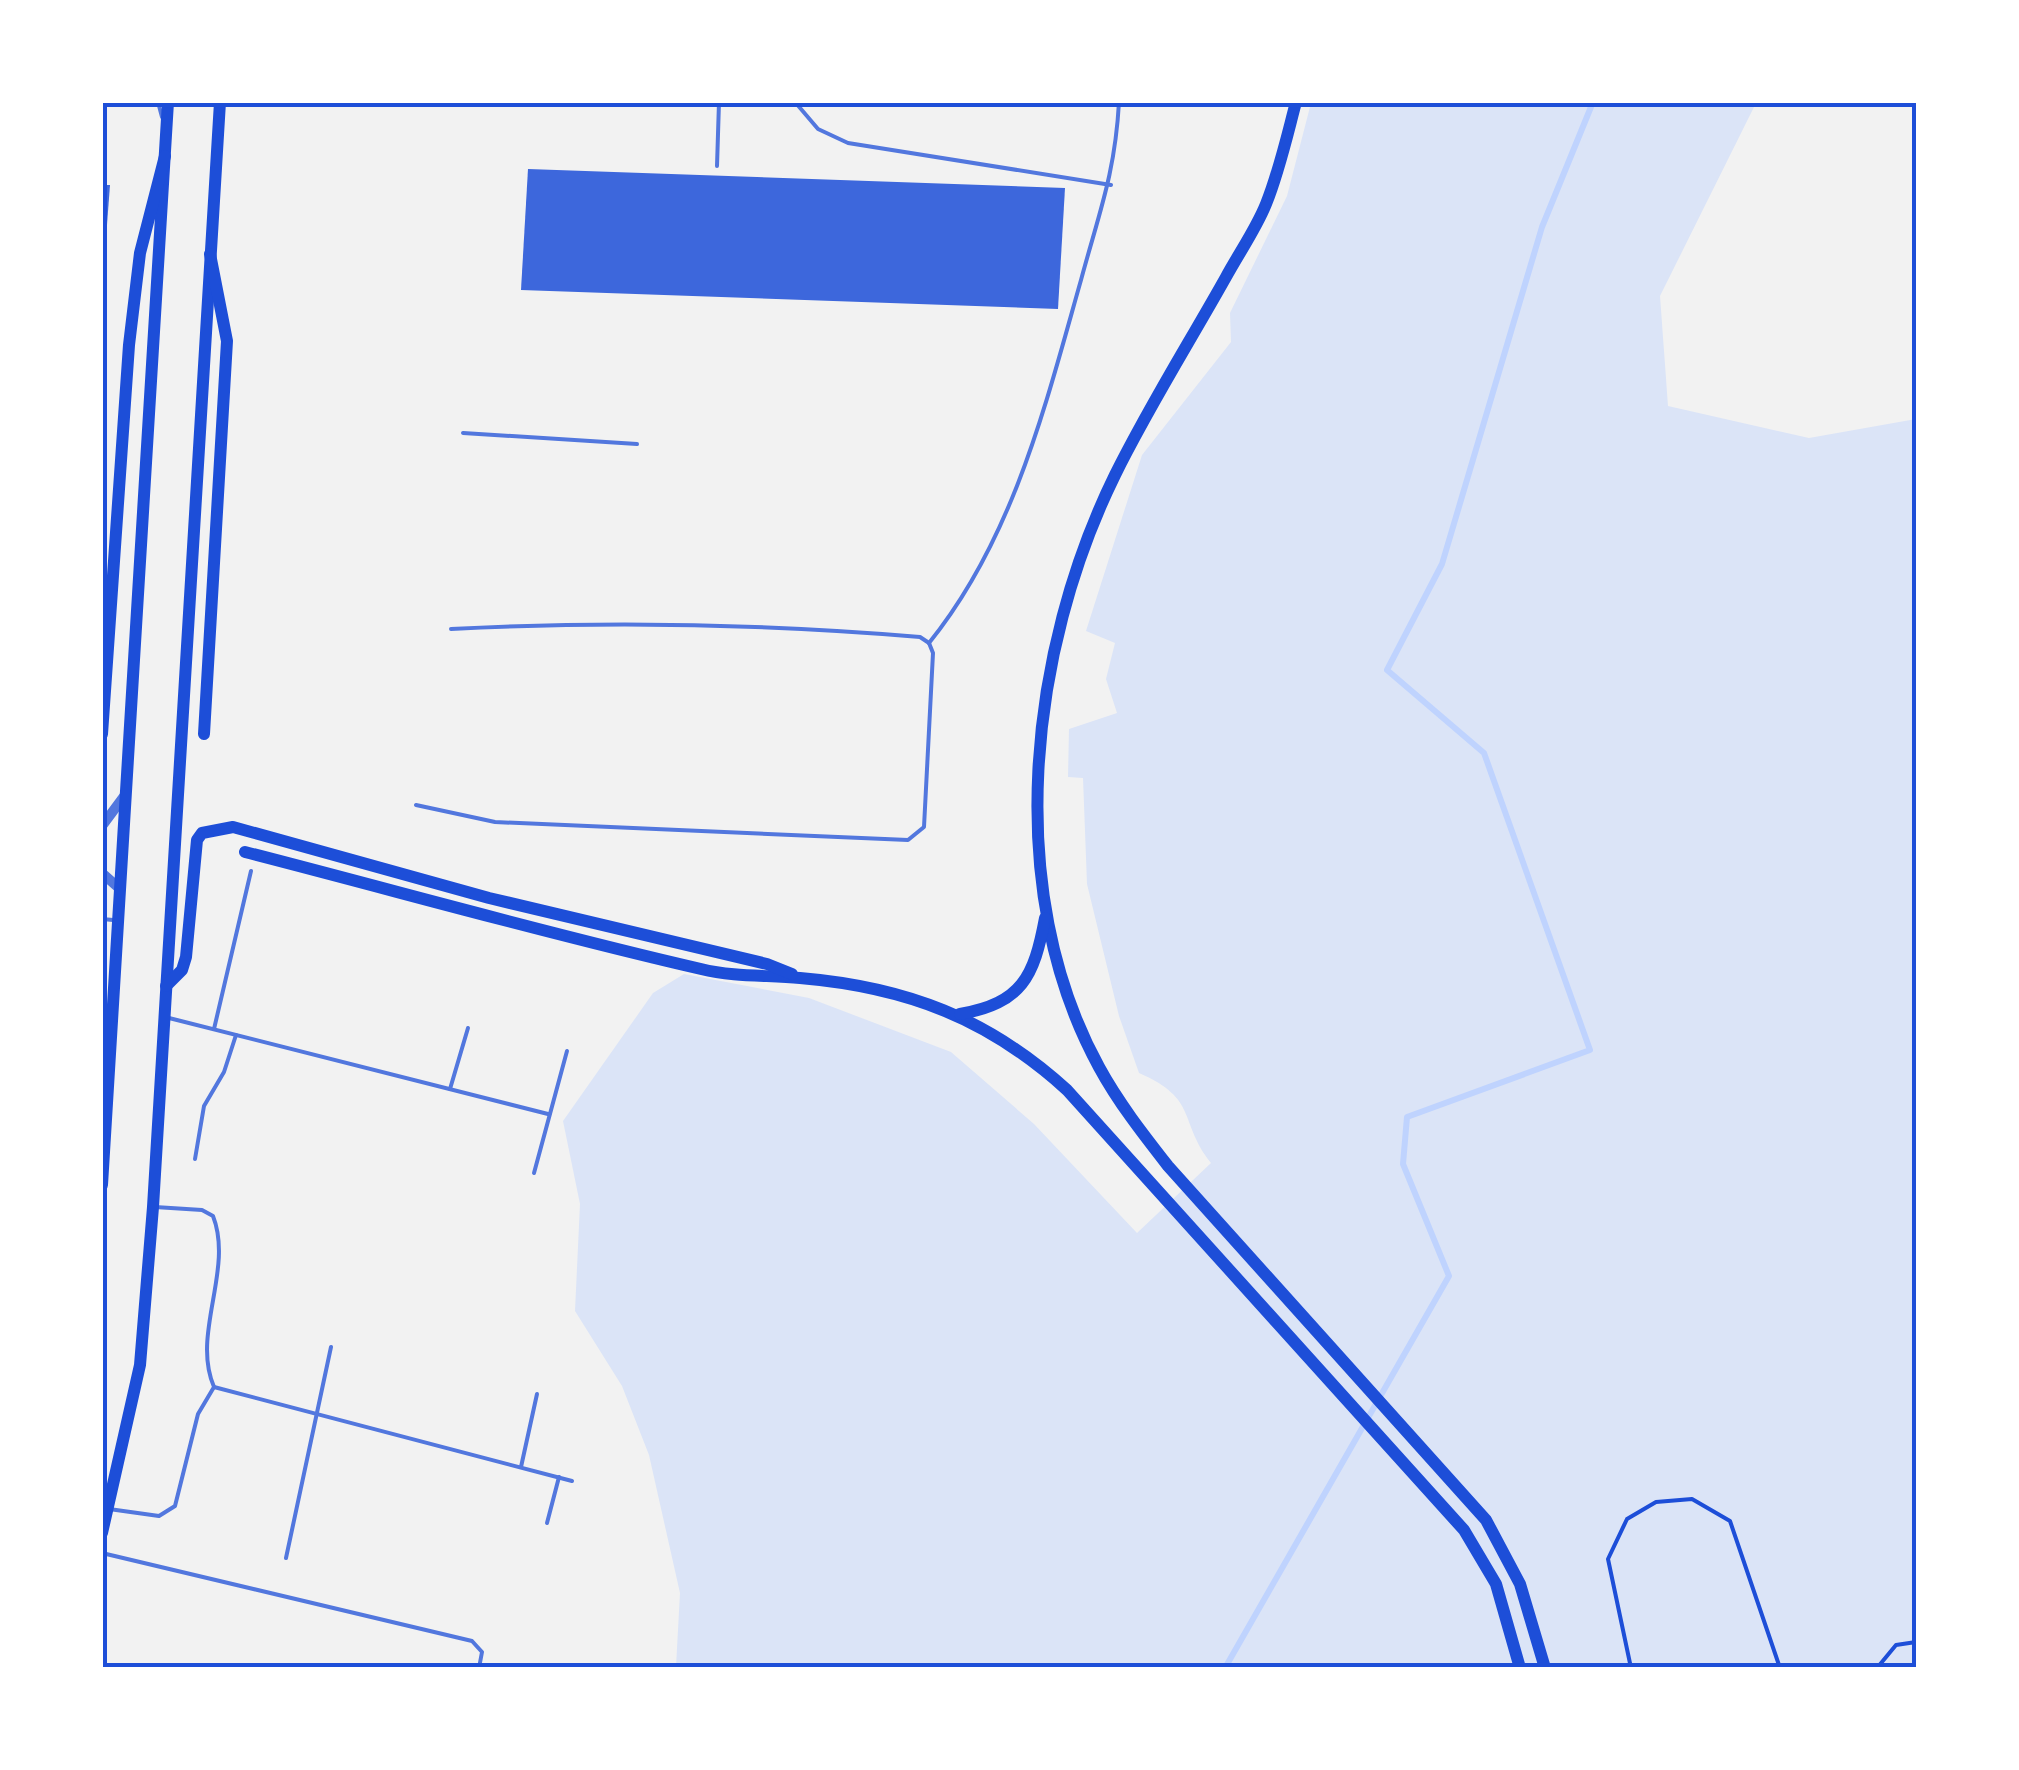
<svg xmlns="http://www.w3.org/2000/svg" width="2019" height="1770" font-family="'Archivo Narrow',sans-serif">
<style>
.green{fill:#dbe4f7}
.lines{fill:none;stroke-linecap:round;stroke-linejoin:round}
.stream{stroke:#bfd3fe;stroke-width:6}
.building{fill:#3d67dc}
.path{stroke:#1d4ed8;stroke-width:4}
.service{stroke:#5277de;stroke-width:4}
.tertiary{stroke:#5277de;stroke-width:10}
.primary{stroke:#1d4ed8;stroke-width:12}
.trunk{stroke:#1d4ed8;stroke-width:12}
.neatline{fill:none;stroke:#1d4ed8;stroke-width:4}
</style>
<rect width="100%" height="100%" fill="#f2f2f2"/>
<path class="green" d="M1311,103H1756L1660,296L1668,406L1809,438L1916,419V1667H676L680,1593L649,1455L622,1386L575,1311L580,1204L563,1121L653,993L684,974L809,998L951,1052L1034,1124L1137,1233L1211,1163C1178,1121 1199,1099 1139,1073L1119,1016L1087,884L1083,778L1068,777L1069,729L1117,713L1106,679L1115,643L1086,631L1142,455L1231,342L1230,313L1287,196Z"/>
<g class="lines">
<polyline class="stream" points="1225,1668 1449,1276 1403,1164 1407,1117 1590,1050 1484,753 1387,670 1442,564 1542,227 1593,102"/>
</g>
<g class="building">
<polygon points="528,169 1065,188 1058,309 521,290"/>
<polygon points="102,185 110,185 105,251 102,251"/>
</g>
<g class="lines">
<g class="path">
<polyline points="1631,1668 1608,1559 1627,1519 1656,1502 1692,1499 1730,1521 1780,1668"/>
<polyline points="1877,1668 1896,1645 1916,1642"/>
</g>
<g class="service">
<polyline points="158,102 162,117"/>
<polyline points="795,102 818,129 848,143 1111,185"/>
<polyline points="717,166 719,102"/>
<polyline points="463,433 637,444"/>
<path d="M451,629C607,621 764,624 920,637L929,643"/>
<path d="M929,643C1013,539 1045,407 1081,280C1099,213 1115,174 1119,102"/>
<polyline points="416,805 495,822 908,840 924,827 933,653 929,643"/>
<polyline points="102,919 113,920"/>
<polyline points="169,1018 548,1114"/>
<polyline points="214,1029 251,871"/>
<polyline points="450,1089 468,1028"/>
<polyline points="195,1159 204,1106 224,1072 236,1035"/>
<polyline points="534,1173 567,1051"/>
<polyline points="214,1387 572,1481"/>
<polyline points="521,1467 537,1394"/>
<path d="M109,1509L159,1516L175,1506L198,1414L214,1387C191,1334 234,1270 213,1216L202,1210L155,1207"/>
<polyline points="547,1523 559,1477"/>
<polyline points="102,1553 472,1641 482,1652 479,1668"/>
<polyline points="286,1558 331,1347"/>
</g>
<g class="tertiary">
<polyline points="102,826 125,795"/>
<polyline points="102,873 120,889"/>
</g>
<g class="primary">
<polyline points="102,1185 168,102"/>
<polyline points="102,1533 140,1365 153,1207 220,102"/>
</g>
<g class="trunk">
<path d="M1296,102C1287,136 1279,172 1266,204C1256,229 1239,253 1226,277C1189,343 1148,408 1115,475C1029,650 1002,890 1099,1067C1118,1102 1143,1134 1168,1166L1486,1520L1520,1584L1545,1668"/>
<polyline points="102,734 129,345 140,253 165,156"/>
<polyline points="204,734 227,341 210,254"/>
<path d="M245,852C397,891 548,934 701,969C734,977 766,975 800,978C906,987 988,1018 1067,1090L1464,1530L1496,1584L1520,1668"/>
<polyline points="166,986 182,970 186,957 197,840 202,833 233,827 489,898 767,964 792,974"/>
<path d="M960,1014C1022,1003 1034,977 1045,918"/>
</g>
</g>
<rect width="2019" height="1770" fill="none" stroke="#ffffff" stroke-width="210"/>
<rect x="105" y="105" width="1809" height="1560" class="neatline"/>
</svg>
